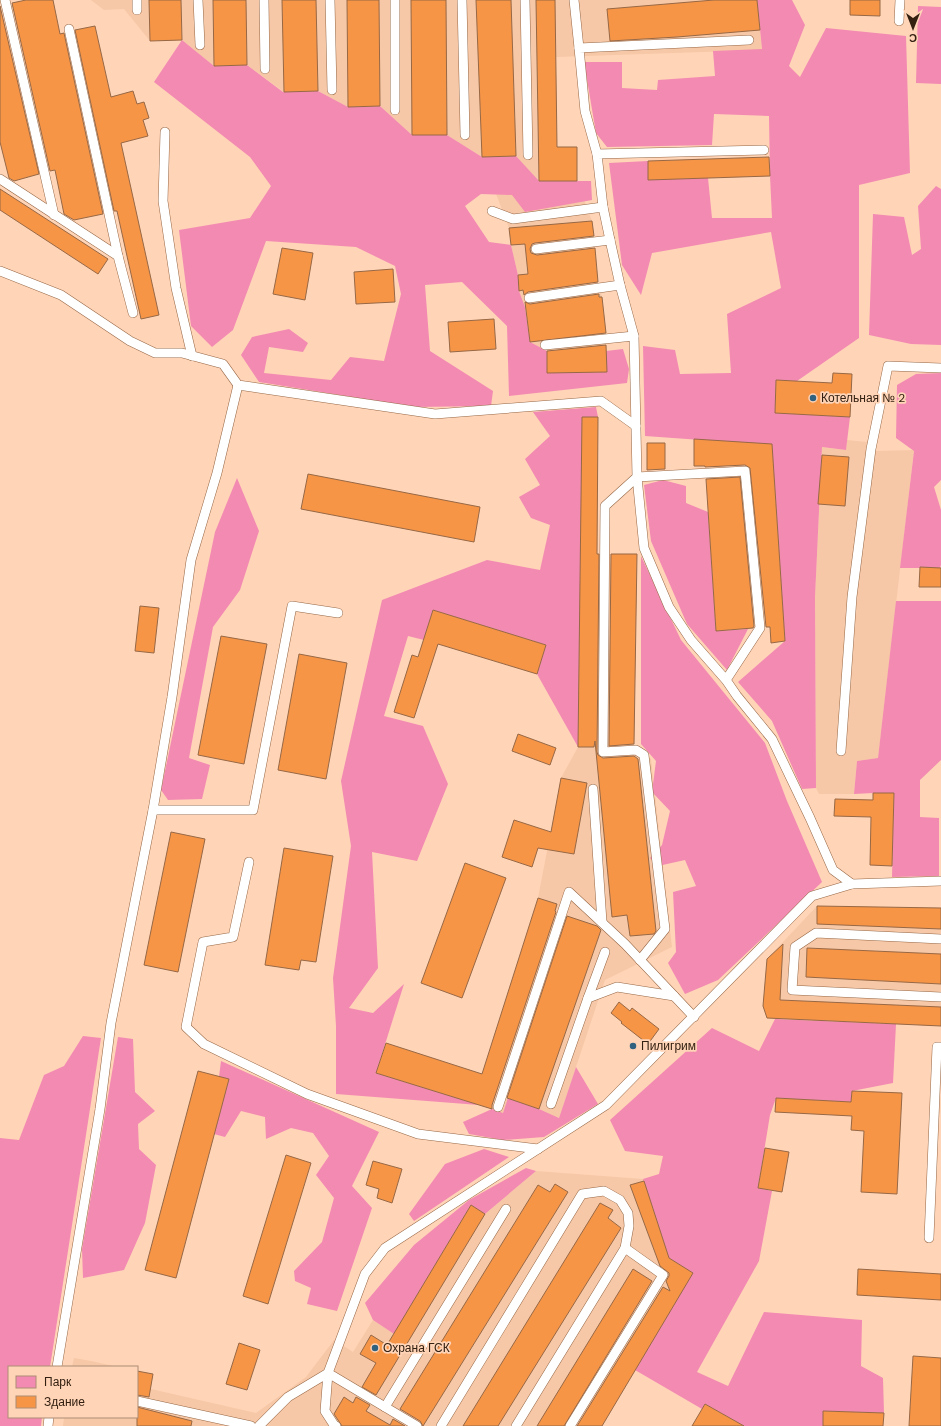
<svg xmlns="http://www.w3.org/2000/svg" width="941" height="1426" font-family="'DM Sans',sans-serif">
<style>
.built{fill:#f7c8a7}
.green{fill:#f38ab2}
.building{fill:#f79547;stroke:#976845}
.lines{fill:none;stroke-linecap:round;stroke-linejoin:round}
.service-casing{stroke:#966745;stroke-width:10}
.service{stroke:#fff;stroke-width:9}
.poi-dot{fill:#306280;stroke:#ffd4b7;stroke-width:1.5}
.labels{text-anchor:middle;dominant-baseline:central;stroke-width:3.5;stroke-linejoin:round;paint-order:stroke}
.poi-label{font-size:12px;fill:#332011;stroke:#ffd4b7;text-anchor:start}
</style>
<rect width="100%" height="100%" fill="#ffd4b7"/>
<g class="built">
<polygon points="91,0 757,0 762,50 556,57 557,147 577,147 577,181 592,221 598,283 602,297 606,332 607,372 547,373 547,351 530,342 525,307 519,291 518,275 511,245 509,228 482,157 447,135 412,135 380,106 348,107 318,91 284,92 247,65 214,66 182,40 150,41 124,9 104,10"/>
<polygon points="582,417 598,417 597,554 637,554 634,744 651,759 672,947 605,980 559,1118 539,1109 509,1098 503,1113 479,1105 538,898 561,778 578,747"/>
<polygon points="847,440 867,442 877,451 914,450 878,758 857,761 854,794 819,794 816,788 815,597 822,447 846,450"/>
<polygon points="817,906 941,908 941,1026 767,1018 763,1006 767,959"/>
<polygon points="536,1171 643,1179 669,1258 693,1273 602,1426 63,1426 64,1417 137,1417 137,1371 153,1374 151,1389 256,1413 306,1377 334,1340 353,1352 373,1320 394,1334 471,1205 485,1214"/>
<polygon points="74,1358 91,1361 118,1367 72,1367"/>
</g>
<g class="green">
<polygon points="757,0 792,0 805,25 789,66 800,77 826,28 906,36 910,173 859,185 859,338 797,381 776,380 775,413 850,417 846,450 822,447 815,597 816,788 802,789 772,721 738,682 785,641 772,445 645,436 643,346 675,350 680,374 731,373 727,314 781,288 771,232 652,253 641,295 622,265 609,163 648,161 648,179 708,178 712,218 772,218 770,176 769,116 714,114 712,145 607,147 596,133 584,62 622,62 622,88 657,90 658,80 715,76 713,51 762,49"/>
<polygon points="918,6 941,7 941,84 916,83"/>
<polygon points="182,40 214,66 247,65 283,92 318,91 348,107 380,106 412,135 447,135 482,157 516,156 539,181 591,181 592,200 525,212 512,195 481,194 465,206 489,242 511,245 518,275 519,291 525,307 530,342 547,351 547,373 606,372 606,351 623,349 629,369 627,383 509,396 507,326 462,282 425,285 430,351 493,391 491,406 414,407 259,382 241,355 252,337 289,329 308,343 303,352 269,347 264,373 331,380 350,357 384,361 401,294 395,266 356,247 266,241 233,330 212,347 191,326 179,230 250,218 271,186 250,157 154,82"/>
<polygon points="936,186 941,189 941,345 911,344 869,335 873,214 904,217 912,255 921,249 918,206"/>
<polygon points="941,373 941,480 934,487 941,510 941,565 940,568 900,568 914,451 896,438 897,385 916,374"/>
<polygon points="596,407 598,417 583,417 578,747 537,674 546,645 433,610 424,640 408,636 384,716 423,726 448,784 417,861 372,852 378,968 349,1008 373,1013 404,984 376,1073 479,1105 336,1094 336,1026 333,978 351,846 341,781 382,600 487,560 540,570 550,525 531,518 519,497 540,485 525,459 550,436 533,412"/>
<polygon points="237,478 259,531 240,590 213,627 189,758 210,765 202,799 168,800 161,790 215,532"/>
<polygon points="663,480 686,486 686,503 708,512 716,631 748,629 727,670 687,624 651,541 644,485"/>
<polygon points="641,556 681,640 765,743 787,801 822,882 718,980 685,994 668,963 676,952 673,892 696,886 685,860 658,866 650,858 662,845 670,811 652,792 656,761 641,744"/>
<polygon points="896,601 941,601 941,760 920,780 920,817 939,818 939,876 892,877 894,793 873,793 854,794 857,761 878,758"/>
<polygon points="775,1019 896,1024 893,1083 852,1091 851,1102 776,1098 770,1115 758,1188 772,1191 759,1261 697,1372 728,1386 764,1312 862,1320 861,1366 883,1378 884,1413 823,1411 823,1426 744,1426 705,1404 702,1409 635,1370 692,1273 669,1258 643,1179 659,1174 663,1156 625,1151 610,1120 712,1028 759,1051"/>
<polygon points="83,1036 101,1038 50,1367 9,1367 9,1417 42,1417 41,1426 0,1426 0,1138 19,1140 44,1075 64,1066"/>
<polygon points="118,1037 133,1039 135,1092 155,1111 138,1124 139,1149 156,1165 145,1223 124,1270 83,1278 82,1249"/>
<polygon points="221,1061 379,1132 352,1186 372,1208 337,1311 307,1304 311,1288 295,1281 294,1271 322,1242 334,1198 316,1175 329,1156 313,1133 291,1128 266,1139 265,1117 241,1111 225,1137 214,1134 229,1079 219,1077"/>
<polygon points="576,1067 598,1104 544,1137 503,1140 469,1134 463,1122 492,1109 503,1113 508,1098 539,1109 559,1118"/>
<polygon points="484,1149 509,1157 414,1221 409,1214 445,1164"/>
<polygon points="526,1168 536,1171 485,1214 471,1205 394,1334 373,1320 365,1303 414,1245 469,1200"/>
</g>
<g class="building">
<polygon points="26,0 53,0 60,34 64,33 103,214 74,220 64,214 55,170 50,171 12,3"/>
<polygon points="149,0 181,0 182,40 150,41"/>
<polygon points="213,0 246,0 247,65 214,66"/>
<polygon points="282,0 316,0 318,91 284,92"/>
<polygon points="347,0 379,0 380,106 348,107"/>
<polygon points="411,0 446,0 447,135 412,135"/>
<polygon points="476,0 511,0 516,156 482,157"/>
<polygon points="536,0 555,0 557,147 577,147 577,181 539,181"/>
<polygon points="714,0 757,0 760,30 677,37 610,41 607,9"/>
<polygon points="850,0 880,0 880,16 850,15"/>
<polygon points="0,6 39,174 14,181 9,178 0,142"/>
<polygon points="95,26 111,97 133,91 137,104 144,102 149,118 143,120 148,136 121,143 159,315 141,319 117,211 114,211 75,30"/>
<polygon points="769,157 770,176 648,180 648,161"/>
<polygon points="0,189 108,259 98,274 0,210"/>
<polygon points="592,221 594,236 535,243 532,244 530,249 531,253 537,255 595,248 598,282 528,292 524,295 523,290 519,291 518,275 528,274 525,244 511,245 509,228"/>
<polygon points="282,248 313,253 305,300 273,294"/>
<polygon points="393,269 395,302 356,304 354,272"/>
<polygon points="599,294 599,297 602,297 606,333 530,342 525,302 530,304"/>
<polygon points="494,319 496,349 450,352 448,322"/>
<polygon points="606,345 607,372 547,373 547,351"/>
<polygon points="833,373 852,374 850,417 775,413 776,380 832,383"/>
<polygon points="582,417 598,417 597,554 599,554 597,752 598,755 603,758 634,756 638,759 656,931 654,934 630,936 627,915 612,917 595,741 594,747 578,747"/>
<polygon points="694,439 772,444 785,641 771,643 770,627 766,627 750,468 745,465 705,467 705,466 694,466"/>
<polygon points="647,443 665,443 665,469 647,470"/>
<polygon points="822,455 849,457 845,506 818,504"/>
<polygon points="308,474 480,507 474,542 301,509"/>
<polygon points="740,477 754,626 753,628 716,631 706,479"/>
<polygon points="611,554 637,554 634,744 609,746"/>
<polygon points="920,567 941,568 941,587 919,587"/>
<polygon points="140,606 159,608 154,653 135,651"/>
<polygon points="433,610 546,645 537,674 438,644 414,718 394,712 412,655 418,657"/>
<polygon points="221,636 267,644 244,764 198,755"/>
<polygon points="299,654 347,663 326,779 278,770"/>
<polygon points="518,734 556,748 550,765 512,751"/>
<polygon points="561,778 587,783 574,854 538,848 532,867 502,857 514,820 551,832"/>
<polygon points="873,793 894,793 892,866 870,865 871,817 834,816 835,799 873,800"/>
<polygon points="171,832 205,839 178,972 144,965"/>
<polygon points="284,848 333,856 316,962 301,960 299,970 265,965"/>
<polygon points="465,863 506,878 462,998 421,983"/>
<polygon points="538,898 557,904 555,911 556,912 492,1105 492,1109 376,1073 386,1043 482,1074"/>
<polygon points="817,906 941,908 941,929 817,924"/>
<polygon points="567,916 597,926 601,930 539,1109 507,1098"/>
<polygon points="783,944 780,1000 941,1007 941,1026 767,1018 763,1006 767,959"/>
<polygon points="807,948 941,954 941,984 806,977"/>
<polygon points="619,1002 630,1011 632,1008 659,1029 648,1044 621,1023 622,1022 611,1013"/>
<polygon points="198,1071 229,1079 176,1278 145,1270"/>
<polygon points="852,1091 902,1093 897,1194 861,1192 864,1131 851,1130 852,1116 775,1112 776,1098 851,1102"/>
<polygon points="765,1148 789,1152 782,1192 758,1188"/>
<polygon points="286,1155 311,1163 268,1304 243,1296"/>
<polygon points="373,1161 402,1169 392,1203 377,1198 379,1189 366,1185"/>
<polygon points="644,1181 669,1258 693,1273 602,1426 577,1426 663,1287 670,1291 666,1281 669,1276 669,1273 660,1266 630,1185"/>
<polygon points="555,1184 568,1192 423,1426 420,1421 400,1409 538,1185 550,1192"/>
<polygon points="600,1203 613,1210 608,1218 621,1228 498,1426 463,1426"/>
<polygon points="471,1205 485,1214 376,1395 362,1387 376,1363 360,1354 371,1335 387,1345"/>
<polygon points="633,1269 652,1281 564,1426 537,1426"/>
<polygon points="858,1269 941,1274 941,1300 857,1295"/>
<polygon points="239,1343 260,1350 247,1390 226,1384"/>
<polygon points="913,1356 941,1358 941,1426 909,1426"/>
<polygon points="137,1371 153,1374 149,1397 137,1395"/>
<polygon points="344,1397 353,1403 356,1397 370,1405 366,1411 390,1425 393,1419 405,1426 342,1426 334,1414"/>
<polygon points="705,1404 744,1426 692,1426"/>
<polygon points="137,1407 192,1421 191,1426 137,1426"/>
<polygon points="823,1411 884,1413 883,1426 823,1426"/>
</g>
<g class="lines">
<g class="service-casing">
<g id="service">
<polyline points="5,0 54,215"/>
<polyline points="137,0 137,10"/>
<polyline points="198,0 200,45"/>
<polyline points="264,0 265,69"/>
<polyline points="330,0 332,90"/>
<polyline points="395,0 395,110"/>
<polyline points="462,0 465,135"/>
<polyline points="525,0 528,155"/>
<polyline points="574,0 579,48"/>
<polyline points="899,21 900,0"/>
<polyline points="69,29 118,256"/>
<polyline points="165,132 163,201 176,288 192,356"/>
<polyline points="597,154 585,111 579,48 749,40"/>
<polyline points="0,179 118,256 133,313"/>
<polyline points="603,207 597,154 764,150"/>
<polyline points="492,211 513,219 603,207 610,240"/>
<polyline points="536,249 610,240 620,285"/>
<polyline points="0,271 61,295 130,341 155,353 182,353 223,364 238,385 435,414 601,401 636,426"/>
<polyline points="529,298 620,285 634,336"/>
<polyline points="545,345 634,336 637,477 605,506 603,752 636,750 644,755 665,929 640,960"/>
<polyline points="726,680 760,628 745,471 637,477 644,548 669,607 691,640 726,680 737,696 772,739 810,818 833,870 852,884 941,881"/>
<polyline points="841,751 852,597 871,449 888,366 941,368"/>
<polyline points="593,789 602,922"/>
<polyline points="153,810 253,810 292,606 338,613"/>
<polyline points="249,862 233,937 203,942 186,1027 204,1044 307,1094 418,1134 538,1149"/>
<polyline points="941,939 816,933 795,947 792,990 941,997"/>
<polyline points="588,998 605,952"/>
<polyline points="551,1104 588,998 617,987 674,996"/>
<polyline points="498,1107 569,892 625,944 694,1017"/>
<polyline points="929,1238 937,1047 941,1047"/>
<polyline points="57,1367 100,1109 111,1023 153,810 172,697 191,560 217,473 238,385"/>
<polyline points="137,1401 251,1426"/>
<polyline points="385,1407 506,1209"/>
<polyline points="48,1426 49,1417"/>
<polyline points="259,1426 288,1397 328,1373 325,1411 334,1425 336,1426"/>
<polyline points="417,1426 328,1373 365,1274 385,1248 606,1105 812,896 852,884"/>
<polyline points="441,1426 582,1194 604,1191 620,1200 628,1213 629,1226 625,1248 663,1275 570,1426"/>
<polyline points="516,1426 625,1248"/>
</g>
</g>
<use href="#service" class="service"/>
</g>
<g class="poi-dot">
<circle cx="813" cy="398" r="4"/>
<circle cx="633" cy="1046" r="4"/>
<circle cx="375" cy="1348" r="4"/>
</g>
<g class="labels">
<g class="poi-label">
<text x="821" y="398">Котельная № 2</text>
<text x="641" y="1046">Пилигрим</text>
<text x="383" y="1348">Охрана ГСК</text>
</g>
</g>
<rect x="8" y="1366" width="130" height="52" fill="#ffd4b7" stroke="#ad8c75"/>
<rect x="16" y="1376" width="20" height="12" fill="#f38ab2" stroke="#ad8c75"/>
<text x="44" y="1386" font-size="12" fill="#332011">Парк</text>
<rect x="16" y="1396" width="20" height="12" fill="#f79547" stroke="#ad8c75"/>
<text x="44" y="1406" font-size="12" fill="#332011">Здание</text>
<g transform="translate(913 28) rotate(180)" stroke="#ffd4b7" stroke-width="3" paint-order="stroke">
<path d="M0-3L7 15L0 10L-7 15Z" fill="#332011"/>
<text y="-6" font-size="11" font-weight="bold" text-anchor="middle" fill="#332011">С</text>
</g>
</svg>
